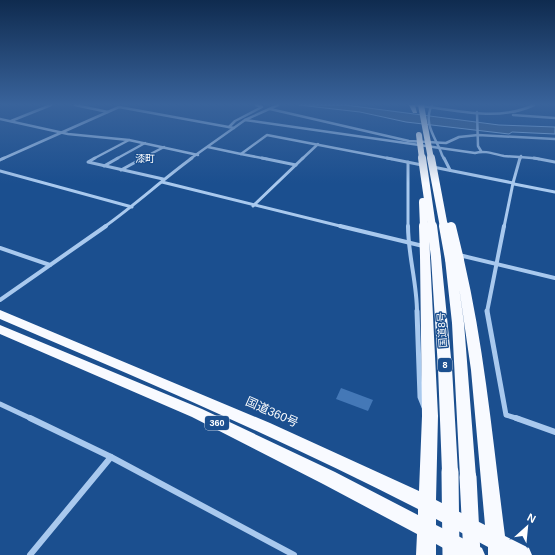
<svg xmlns="http://www.w3.org/2000/svg" width="555" height="555" font-family="Helvetica,'Noto Sans JP',sans-serif">
<style>
.water{fill:#3c6290;stroke:#9cc4f0}
.building{fill:#4478b7}
.lines{fill:none;stroke-linecap:round;stroke-linejoin:round}
.minor-far4{stroke:#a9c9ee;stroke-width:2.5}
.minor-far3{stroke:#a9c9ee;stroke-width:3}
.minor-far2{stroke:#a9c9ee;stroke-width:4}
.minor-far1{stroke:#a9c9ee;stroke-width:5}
.minor{stroke:#a9c9ee;stroke-width:6}
.trunk{fill:#f8faff;fill-rule:evenodd}
.minor-bridge{stroke:#a9c9ee;stroke-width:2.5}
.trunk-bridge-far3{stroke:#f8faff;stroke-width:6}
.trunk-bridge-far2{stroke:#f8faff;stroke-width:8}
.trunk-bridge-far1{stroke:#f8faff;stroke-width:10}
.trunk-bridge{stroke:#f8faff;stroke-width:17}
.labels{text-anchor:middle;dominant-baseline:central;stroke-width:3;stroke-linejoin:round;paint-order:stroke}
.shield{fill:#1b4f8f;stroke:#bbcadd;stroke-width:1}
.shield-label{font-size:9px;font-weight:bold;fill:#fff}
.far-quarter-label{font-size:10px;fill:#fff;stroke:#1b4f8f}
.street-label{font-size:10px;fill:#fff;stroke:#1b4f8f}
.near-street-label{font-size:12px;fill:#fff;stroke:#1b4f8f}
</style>
<rect width="100%" height="100%" fill="#1b4f8f"/>
<polygon class="water" points="299,105 345,105 499,125 555,127 555,134 512,132 509,134 406,122 360,112"/>
<polygon class="building" points="341,388 373,400 368,411 336,399"/>
<g class="lines">
<g class="minor-far4">
<polyline points="75,105 108,112"/>
<path d="M415,105C453,110 498,122 534,105"/>
<polyline points="270,109 409,141 446,143 459,137 478,135 555,139"/>
<polyline points="477,112 478,146 481,151"/>
<polyline points="513,115 555,118"/>
<polyline points="0,119 68,134 129,140 198,155"/>
<path d="M245,120L475,153C485,150 494,154 504,156C516,157 527,157 539,159"/>
<polyline points="11,121 51,105"/>
<polyline points="229,127 235,121 262,107 256,105"/>
<polyline points="208,147 241,154 267,135 392,159"/>
<polyline points="241,154 267,159"/>
<polyline points="442,155 444,159"/>
<polyline points="2,159 119,107 234,128"/>
<polyline points="93,159 129,140"/>
<polyline points="116,159 145,143"/>
<polyline points="141,159 164,147"/>
<polyline points="190,159 245,120 278,105"/>
<polyline points="302,159 318,144"/>
<polyline points="520,159 521,156"/>
</g>
<g class="minor-far3">
<polyline points="95,158 88,162 163,179"/>
<polyline points="262,158 296,165"/>
<polyline points="387,158 422,165"/>
<polyline points="444,158 450,170"/>
<polyline points="534,158 555,162"/>
<polyline points="0,160 4,158"/>
<polyline points="408,162 408,227"/>
<polyline points="104,166 118,158"/>
<polyline points="433,167 513,183"/>
<polyline points="121,170 143,158"/>
<polyline points="0,171 132,207"/>
<polyline points="162,182 344,227"/>
<polyline points="514,184 555,192"/>
<polyline points="253,206 303,158"/>
<path d="M104,227C135,205 162,180 192,158"/>
<polyline points="504,227 513,183 520,158"/>
</g>
<g class="minor-far2">
<polyline points="340,226 423,246"/>
<path d="M408,226C408,255 417,283 417,312"/>
<polyline points="0,248 50,265"/>
<polyline points="459,255 555,278"/>
<polyline points="0,300 106,226"/>
<polyline points="487,312 504,226"/>
</g>
<g class="minor-far1">
<polyline points="417,311 420,397 424,407"/>
<polyline points="487,311 506,415 519,419"/>
<polyline points="0,404 32,419"/>
</g>
<g class="minor">
<polyline points="30,418 111,457 294,555"/>
<polyline points="516,418 555,432"/>
<polyline points="30,555 111,457"/>
</g>
<g class="trunk">
<polygon points="409,105 415,105 417,113 413,113"/>
<path d="M425,253L430,256L438,416L436,500L485,525L471,370L459,287L464,323L476,477L474,483L468,485L462,483L460,477L452,323L445,259L450,256L455,258H463L464,260C485,351 493,443 505,536L529,548L532,555H488V547L436,519V525L482,548L485,555H456L436,544V555H416L417,534L323,484L192,417L0,334V325L202,409L335,472L418,515V509C282,439 141,379 0,319V310L270,423L419,491L422,416L420,256Z"/>
<polygon points="436,254 441,257 452,368 458,472 456,478 450,480 444,478 442,472 438,368 431,257"/>
</g>
<path class="minor-bridge" d="M432,105C422,124 437,139 442,155"/>
<g class="trunk-bridge-far3">
<polyline points="421,105 431,159"/>
<polyline points="419,135 422,159"/>
</g>
<g class="trunk-bridge-far2">
<polyline points="422,158 432,227"/>
<polyline points="431,158 444,227"/>
<polyline points="423,202 424,227"/>
</g>
<g class="trunk-bridge-far1">
<polyline points="424,226 425,256"/>
<polyline points="432,226 436,257"/>
<polyline points="444,226 450,259"/>
<polyline points="451,227 459,260"/>
</g>
<g class="trunk-bridge">
<polyline points="450,472 451,555"/>
<polyline points="468,477 472,555"/>
</g>
</g>
<linearGradient id="sky" x2="0" y2="1"><stop stop-color="#0f2b4f"/><stop offset="0.57" stop-color="#39639b"/><stop offset="1" stop-color="#39639b" stop-opacity="0"/></linearGradient>
<rect width="555" height="183" fill="url(#sky)"/>
<g class="labels">
<g class="shield">
<rect x="438" y="358" width="14" height="14" rx="3"/>
<rect x="205" y="416" width="24" height="14" rx="3"/>
</g>
<g class="shield-label">
<text x="445" y="365">8</text>
<text x="217" y="423">360</text>
</g>
<g class="far-quarter-label">
<text x="145" y="158">漆町</text>
</g>
<g class="street-label">
<text transform="translate(442 330) rotate(-94)">国道8号</text>
</g>
<g class="near-street-label">
<text transform="translate(272 412) rotate(24)">国道360号</text>
</g>
</g>
<g transform="translate(527 527) rotate(27)" stroke="#1b4f8f" stroke-width="3" paint-order="stroke">
<path d="M0-3L7 15L0 10L-7 15Z" fill="#ffffff"/>
<text y="-6" font-size="11" font-weight="bold" text-anchor="middle" fill="#ffffff">N</text>
</g>
</svg>
